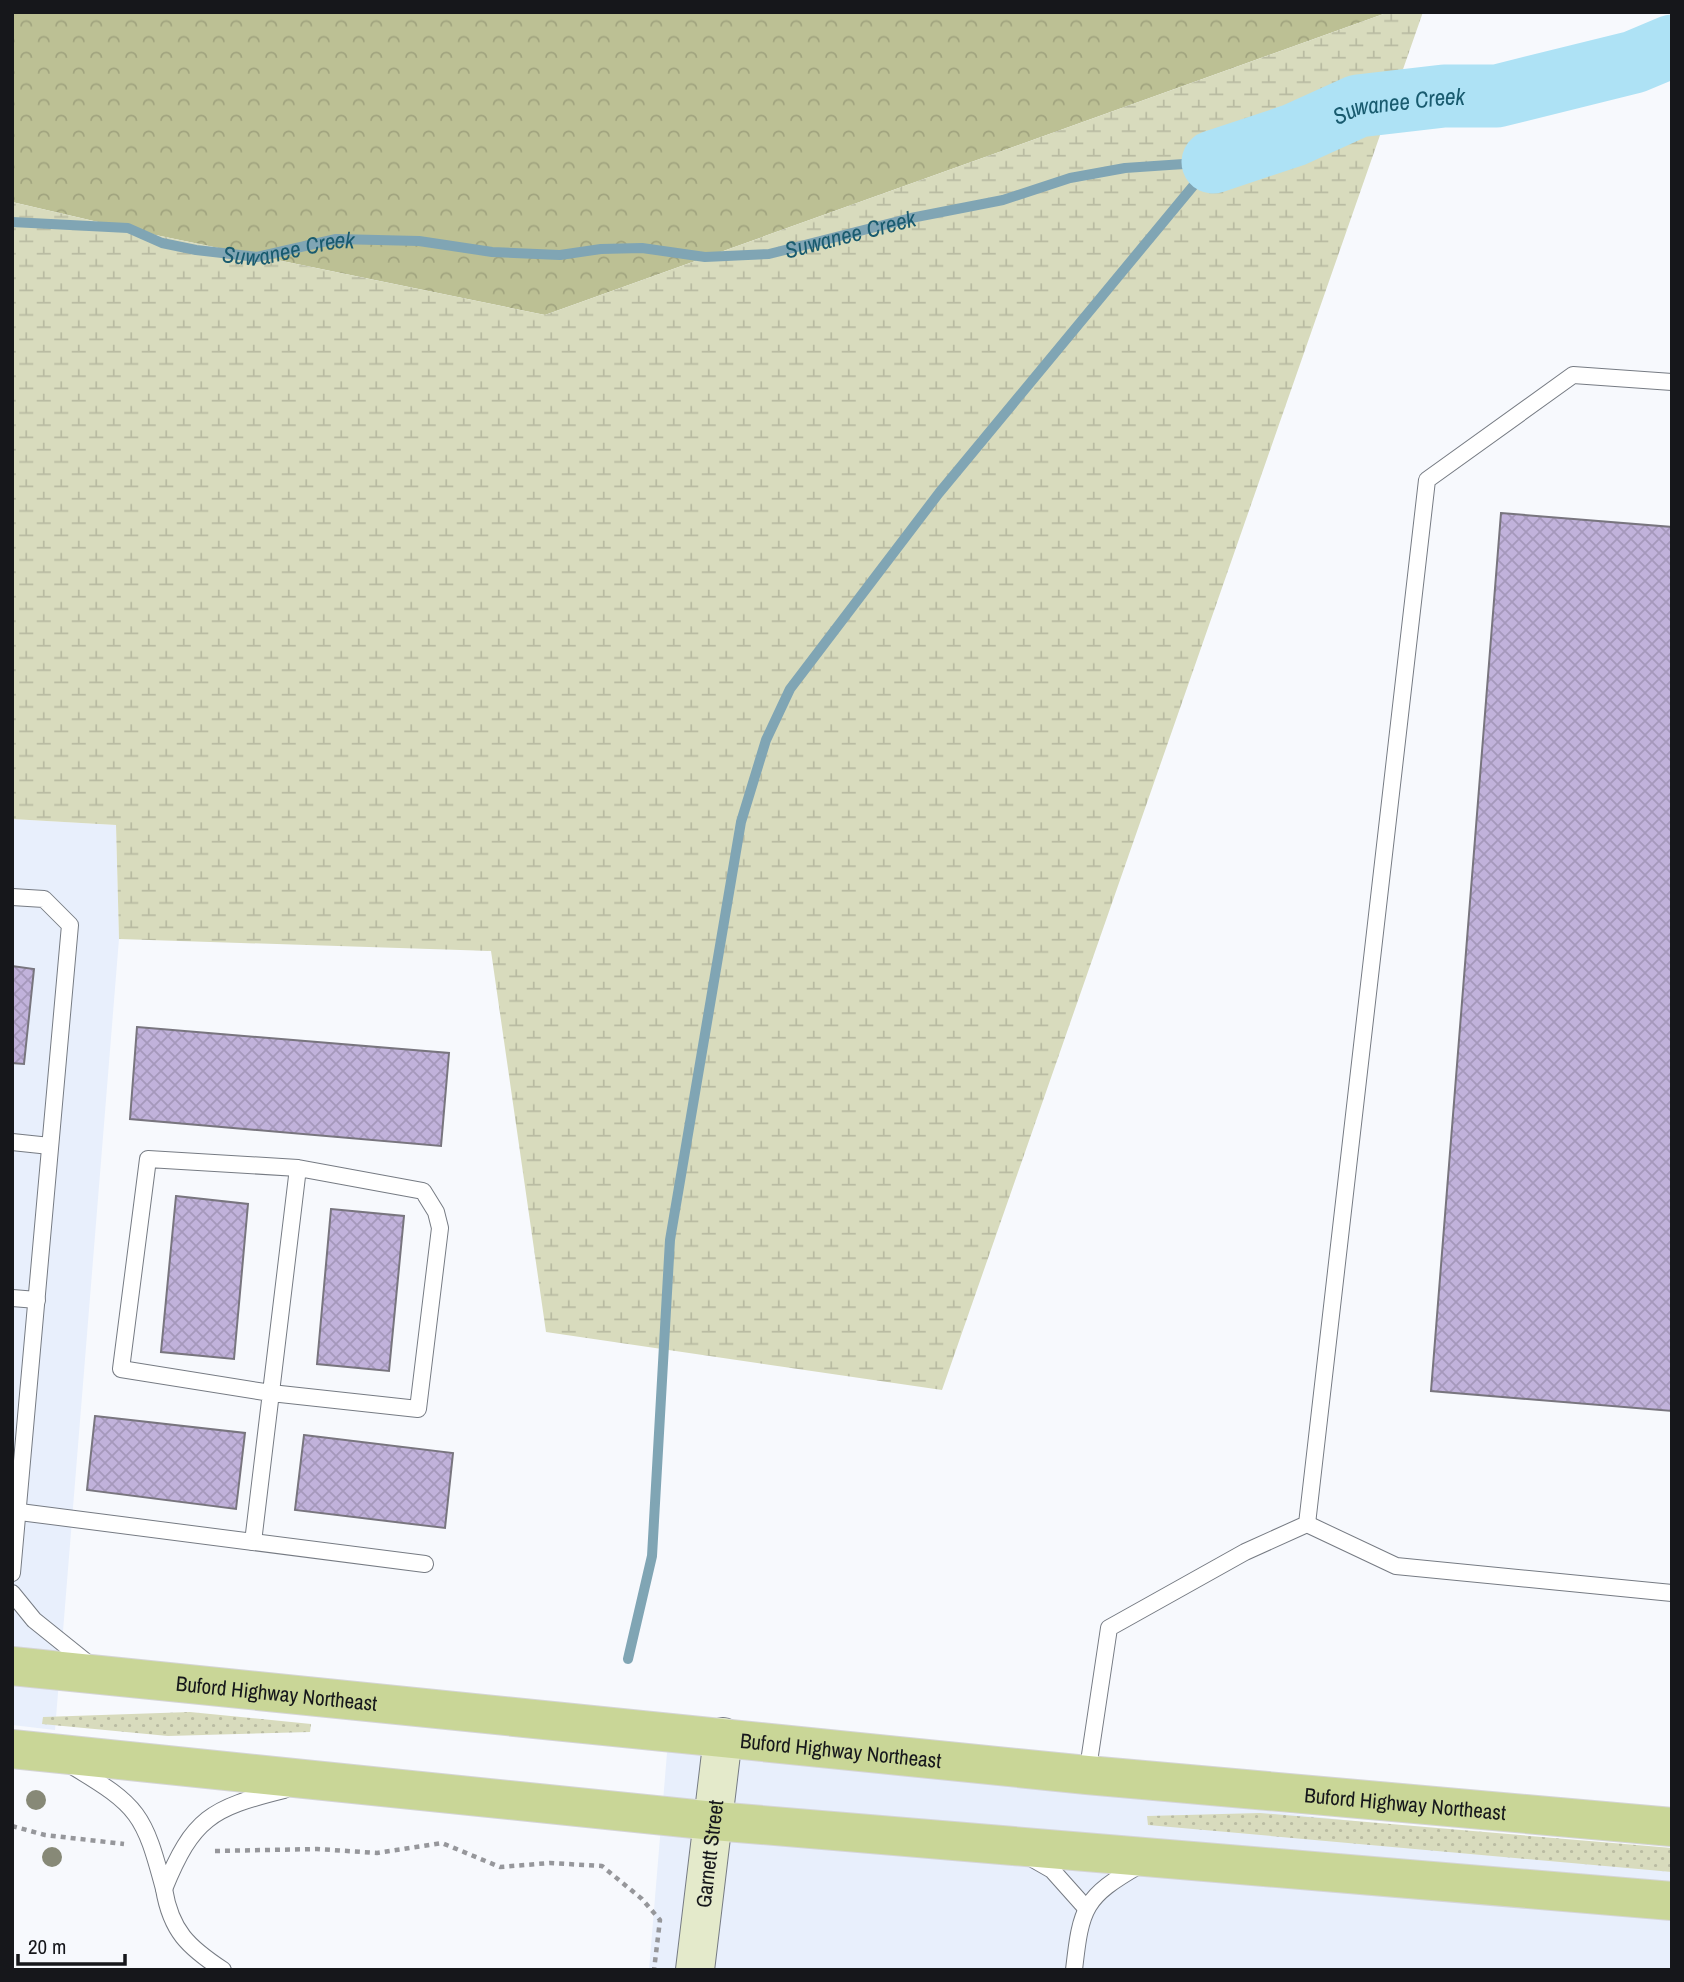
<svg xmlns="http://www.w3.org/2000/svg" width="1684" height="1982" font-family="'Archivo Narrow',sans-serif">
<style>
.built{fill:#e8effc}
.grass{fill:url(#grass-dots)}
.forest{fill:url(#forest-crowns)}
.wetland{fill:url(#wetland-marsh)}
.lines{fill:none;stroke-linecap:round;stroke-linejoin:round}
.stream{stroke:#80a5b4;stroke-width:10}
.river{stroke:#aee2f5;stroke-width:63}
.building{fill:url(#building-cross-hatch);stroke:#78757e;stroke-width:2}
.lane-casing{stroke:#767b83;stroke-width:18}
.secondary-casing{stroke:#767b83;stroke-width:40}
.primary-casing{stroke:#d5d5d6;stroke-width:40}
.path{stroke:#96979b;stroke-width:4.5;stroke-dasharray:5 5;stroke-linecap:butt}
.lane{stroke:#fff;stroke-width:16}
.secondary{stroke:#e4eacb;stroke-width:38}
.primary{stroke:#c9d697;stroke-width:38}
.tree{fill:#878977}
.labels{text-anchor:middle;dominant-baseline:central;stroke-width:5;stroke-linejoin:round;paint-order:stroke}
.street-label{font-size:21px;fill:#16171b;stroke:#f7f9fd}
.water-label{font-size:23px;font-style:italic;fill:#195b6f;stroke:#f7f9fd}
</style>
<defs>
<pattern id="grass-dots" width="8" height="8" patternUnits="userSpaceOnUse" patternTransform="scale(1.75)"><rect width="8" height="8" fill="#d8dbbd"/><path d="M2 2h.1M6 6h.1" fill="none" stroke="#b9bba2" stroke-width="1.8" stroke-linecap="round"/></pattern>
<pattern id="forest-crowns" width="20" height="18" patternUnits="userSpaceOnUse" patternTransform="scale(1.75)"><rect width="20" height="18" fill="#bcc094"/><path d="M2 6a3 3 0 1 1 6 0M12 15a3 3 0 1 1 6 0" fill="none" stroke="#a1a47f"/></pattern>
<pattern id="wetland-marsh" width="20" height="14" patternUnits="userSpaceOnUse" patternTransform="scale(1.75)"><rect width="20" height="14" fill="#d8dbbd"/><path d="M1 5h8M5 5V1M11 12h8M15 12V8" fill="none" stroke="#b9bba2"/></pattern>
<pattern id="building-cross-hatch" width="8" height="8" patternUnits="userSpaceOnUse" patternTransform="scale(1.75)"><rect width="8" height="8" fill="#c1b2db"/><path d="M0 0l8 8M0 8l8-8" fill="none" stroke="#a598bb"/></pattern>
</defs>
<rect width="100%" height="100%" fill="#f7f9fd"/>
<g class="built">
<polygon points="12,819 116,825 119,939 55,1730 12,1725"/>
<polygon points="668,1741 1672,1858 1672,1970 649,1970"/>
</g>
<g class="grass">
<polygon points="190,1712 311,1724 310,1732 168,1736 42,1724 43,1717"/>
<polygon points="1260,1813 1672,1848 1672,1872 1148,1825 1147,1816"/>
</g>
<polygon class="forest" points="12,12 1389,12 545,315 141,232 12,202"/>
<polygon class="wetland" points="1389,12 1423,12 942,1390 546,1332 491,951 119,939 116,825 12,819 12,202 141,232 545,315"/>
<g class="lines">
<g class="stream">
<path id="s1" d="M12,222L128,228L162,243L196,250L257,257L336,239L419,241L492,252L560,255L601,249L642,248L705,257L769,254L911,218L1003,200L1070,178L1125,168L1213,162"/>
<polyline points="628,1659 652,1556 670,1240 741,822 766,740 790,689 939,493 1213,162"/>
</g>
<path class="river" id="s2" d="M1213,162L1294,135L1358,106L1444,96H1497L1634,62L1672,46"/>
</g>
<g class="building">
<polygon points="1501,513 1672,527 1672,1411 1431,1391"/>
<polygon points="12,966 34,969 24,1064 12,1063"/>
<polygon points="137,1027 449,1053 441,1146 130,1119"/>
<polygon points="176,1196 248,1204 234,1359 161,1352"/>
<polygon points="331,1209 404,1216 389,1371 317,1364"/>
<polygon points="95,1416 245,1433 236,1509 87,1490"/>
<polygon points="304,1435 453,1453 445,1528 295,1510"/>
</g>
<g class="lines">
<g class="lane-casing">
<g id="lane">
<polyline points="12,897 44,899 70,925 12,1573"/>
<polyline points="12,1142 50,1146"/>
<polyline points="12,1298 37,1300"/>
<polyline points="12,1511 425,1564"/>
<polyline points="1307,1524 1396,1566 1672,1593"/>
<polyline points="253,1542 298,1168 148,1159 121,1369 271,1393 418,1409 440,1228 436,1212 423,1191 298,1168"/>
<polyline points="12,1593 34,1620 90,1665"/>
<path d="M72,1766C139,1806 144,1814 164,1889C193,1818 211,1808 284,1790"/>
<polyline points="1087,1775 1109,1628 1245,1552 1307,1524 1427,480 1573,375 1672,382"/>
<polyline points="1031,1858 1052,1870 1085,1907"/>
<path d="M164,1889C171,1931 188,1947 223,1970"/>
<path d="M1074,1970C1081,1907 1084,1897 1140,1865"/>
</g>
</g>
<g class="secondary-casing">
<g id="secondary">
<path id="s3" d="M695,1970L723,1737"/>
</g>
</g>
<g class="primary-casing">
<g id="primary">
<path id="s4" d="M12,1666L1087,1775L1672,1827"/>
<polyline points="12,1749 714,1821 1672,1901"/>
</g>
</g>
<g class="path">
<polyline points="12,1826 45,1835 124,1844"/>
<polyline points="215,1851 317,1849 377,1853 442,1843 500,1867 550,1863 602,1866 642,1899 660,1920 654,1970"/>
</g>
<use href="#lane" class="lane"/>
<use href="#secondary" class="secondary"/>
<use href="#primary" class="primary"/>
</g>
<g class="tree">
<circle cx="36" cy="1800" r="10"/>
<circle cx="52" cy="1857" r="10"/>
</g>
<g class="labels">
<g class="street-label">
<text stroke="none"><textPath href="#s4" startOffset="266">Buford Highway Northeast</textPath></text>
<text stroke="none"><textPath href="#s4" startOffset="833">Buford Highway Northeast</textPath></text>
<text stroke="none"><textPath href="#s4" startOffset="1400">Buford Highway Northeast</textPath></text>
<text stroke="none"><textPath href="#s3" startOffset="117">Garnett Street</textPath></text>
</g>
<g class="water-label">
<text stroke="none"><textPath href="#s2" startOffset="196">Suwanee Creek</textPath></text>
<text stroke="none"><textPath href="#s1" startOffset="849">Suwanee Creek</textPath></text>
<text stroke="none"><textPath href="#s1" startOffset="282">Suwanee Creek</textPath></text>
</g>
</g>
<rect width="1684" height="1982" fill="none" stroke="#16171b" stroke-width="28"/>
<path d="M18 1954v10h107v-10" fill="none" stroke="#16171b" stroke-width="3.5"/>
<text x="28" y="1954" font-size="21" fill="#16171b" stroke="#f7f9fd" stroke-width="5" paint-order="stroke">20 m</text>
</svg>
